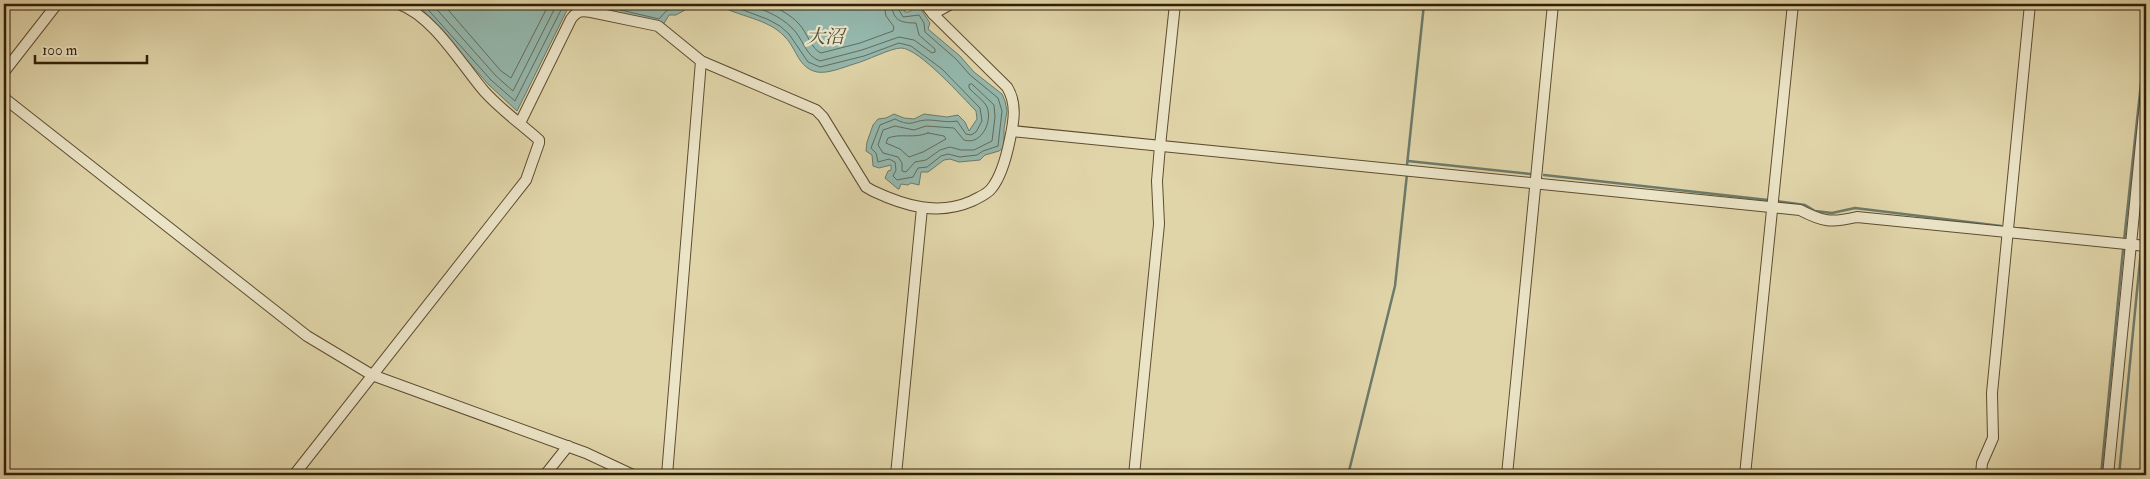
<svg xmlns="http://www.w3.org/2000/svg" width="2150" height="479" font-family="'IM FELL Double Pica','Noto Serif JP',serif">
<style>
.water{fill:#94b8ae;stroke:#6d7a6b}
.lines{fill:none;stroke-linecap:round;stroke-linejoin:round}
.shore{stroke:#646b5a;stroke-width:1}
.stream{stroke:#6d7a6b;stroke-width:2.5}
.minor-casing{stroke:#5e4c30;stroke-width:12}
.minor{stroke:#ebe4c7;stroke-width:10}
.labels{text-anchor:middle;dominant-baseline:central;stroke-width:4.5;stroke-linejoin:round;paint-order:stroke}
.water-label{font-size:19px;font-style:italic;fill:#504c39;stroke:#ebe4c7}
</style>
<rect width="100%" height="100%" fill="#e0d5a9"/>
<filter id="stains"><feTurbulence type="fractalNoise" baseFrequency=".004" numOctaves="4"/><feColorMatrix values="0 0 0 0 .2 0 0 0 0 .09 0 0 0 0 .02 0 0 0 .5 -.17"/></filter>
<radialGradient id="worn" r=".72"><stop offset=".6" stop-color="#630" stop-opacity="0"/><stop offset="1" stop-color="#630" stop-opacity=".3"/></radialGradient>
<g class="water">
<polygon points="415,4 570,4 517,111 488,84 422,9"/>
<polygon points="573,4 682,4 685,7 685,10 676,15 669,15 663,25"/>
<path d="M717,4H903L905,12H909L918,5L930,23L928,29L960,56L974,72L1002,94L1005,101L1007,111L1004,129V147L999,151L985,155L980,160L959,162L950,159L944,160L928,172H921L919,185L911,183L908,185L901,184L899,189H898L885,178L888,171L891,170V165L879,168L873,166L872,155L866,151L867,142L873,125L878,119L886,118L894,114L904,118L914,119L924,114L947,117L958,115L965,122L969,131L977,119L976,111C963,98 919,48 901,48C891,48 866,61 854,64C844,67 828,74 817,72C798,68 797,49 785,37C768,18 738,17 717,4Z"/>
</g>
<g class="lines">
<g class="shore">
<polyline points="423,4 491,80 515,101 564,4"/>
<polyline points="432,4 496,76 513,91 557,4"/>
<polyline points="443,4 501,71 511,78 549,4"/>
<polyline points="595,4 659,19 667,10 678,8 679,4"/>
<path d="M727,4L767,19L780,26L789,34L808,62L820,67L864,56L899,43L911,46L942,69L980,108L982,121L976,132L971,135L966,134L957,121C946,123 938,120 928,120C913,120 913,128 895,119L880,125L871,148L876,153L878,162L889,159L895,162L896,170L893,176L897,180L913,177L918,168L927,167L941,156L948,154L960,157L977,155L983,151L998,146L1002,111L998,98L970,75L956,59L925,32L924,23L919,15L903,17L899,10L898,4"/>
<path d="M746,4C762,9 779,15 792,28C803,38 805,56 820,61L862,50L899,37L914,40L932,53L935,52V49L919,35L916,23C902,23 892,21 892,4"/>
<path d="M767,4C778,8 791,15 799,24C807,32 811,49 821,53L860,43L893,31L894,27L886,16L884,4"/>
<path d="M972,84L994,105L995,117L992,141L974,150H961L950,147L940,150L926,160L915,162L906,172L902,171V163L898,157L883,153L878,145L883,130L895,126L914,130L926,126L954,128L964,140C982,146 994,119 986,105C982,99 974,94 969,88V85Z"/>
<path d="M928,133L944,136L946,139L923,152L909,157L900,149L886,143L888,138C901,133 913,139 928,133Z"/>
</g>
<g class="stream">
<polyline points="1408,161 1530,174"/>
<polyline points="1407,165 1424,4"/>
<polyline points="1544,175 1768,200"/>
<polyline points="1777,201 1805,205 1815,211 1832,213 1855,208 2001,226"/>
<polyline points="2013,228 2028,229"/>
<polyline points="2124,241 2146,37"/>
<polyline points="2142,242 2146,196"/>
<polyline points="1348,475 1395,286 1407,174"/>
<polyline points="2101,475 2123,250"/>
<polyline points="2119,475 2141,250"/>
</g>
<g class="minor-casing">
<g id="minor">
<polyline points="933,14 951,4"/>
<polyline points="4,72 57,4"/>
<polyline points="4,98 307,336 372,375 586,453 633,475"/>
<path d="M520,123L571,19C577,11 581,10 591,12L658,26L701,61L816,110L823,117L866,187L873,191C905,206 938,216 972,201C979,197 986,195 991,189C1002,176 1007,154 1010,139C1014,121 1017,103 1007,87L933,14L925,4"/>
<path d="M1012,131L1800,210C1823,222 1831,223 1857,217L2146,246"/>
<path d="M294,475L526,180L539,143V140C521,124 500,109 484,91C461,64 433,16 399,4"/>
<polyline points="545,475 568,446"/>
<polyline points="667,475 701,61"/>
<polyline points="896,475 922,208"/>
<polyline points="1134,475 1159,224 1157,181 1160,146 1175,4"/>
<polyline points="1507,475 1553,4"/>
<polyline points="1745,475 1793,4"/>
<polyline points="1981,475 1982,463 1993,438 1992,393 2030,4"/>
<polyline points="2108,475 2146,93"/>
</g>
</g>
<use href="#minor" class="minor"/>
</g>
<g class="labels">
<g class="water-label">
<text x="825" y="37">大沼</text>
</g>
</g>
<rect width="2150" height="479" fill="none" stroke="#e0d5a9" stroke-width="20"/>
<rect x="5" y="5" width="2140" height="469" fill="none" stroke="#331e07" stroke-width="2.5"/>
<rect x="10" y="10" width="2130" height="459" fill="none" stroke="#331e07"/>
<path d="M35 55v8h112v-8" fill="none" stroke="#331e07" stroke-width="2.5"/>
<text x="42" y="55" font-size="15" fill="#331e07" stroke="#ebe4c7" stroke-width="4" paint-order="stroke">100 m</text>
<rect width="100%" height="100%" filter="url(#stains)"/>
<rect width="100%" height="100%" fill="url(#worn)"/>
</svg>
